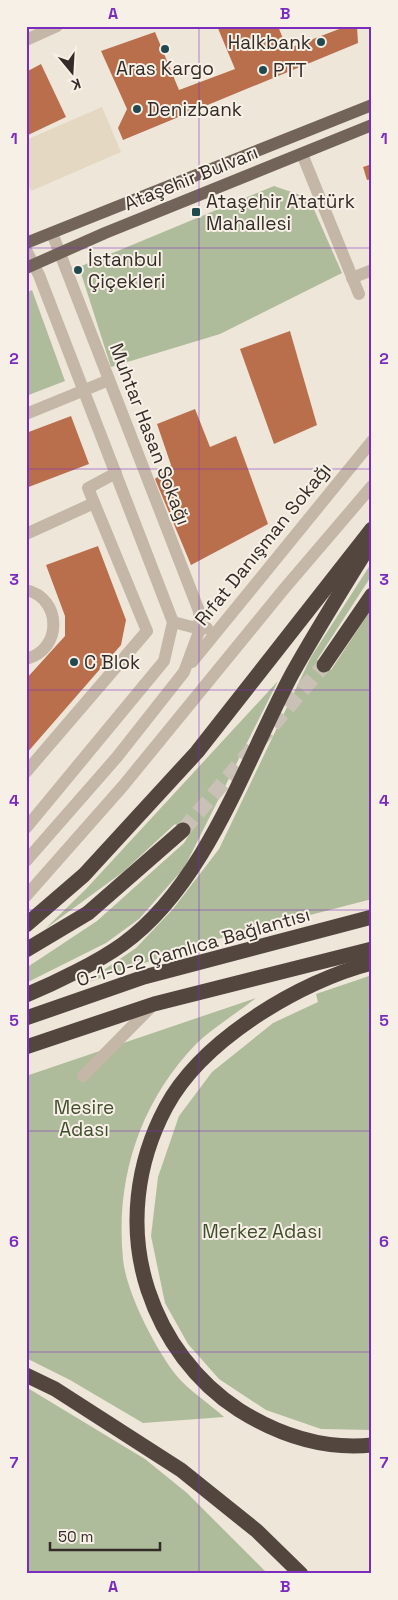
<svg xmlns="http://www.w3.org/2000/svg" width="398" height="1600" font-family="'Space Grotesk',sans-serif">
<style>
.green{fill:#afbc9b}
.plaza{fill:#e5d8c2}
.building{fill:#ba6f4c}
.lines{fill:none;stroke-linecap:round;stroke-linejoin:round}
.highway-tunnel{stroke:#c9c1b6;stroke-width:15;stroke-dasharray:15 8;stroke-linecap:butt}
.minor{stroke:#c5b7a7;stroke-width:12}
.major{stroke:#736459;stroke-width:12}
.highway{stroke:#53463f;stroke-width:15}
.grid{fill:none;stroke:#7b2cbf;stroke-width:1;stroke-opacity:0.55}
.poi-dot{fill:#214950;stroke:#f7f0e6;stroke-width:2}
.labels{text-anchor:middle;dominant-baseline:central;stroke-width:4;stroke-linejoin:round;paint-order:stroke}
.poi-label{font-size:19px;fill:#332b27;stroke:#f7f0e6;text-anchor:start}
.street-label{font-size:19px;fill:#332b27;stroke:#f7f0e6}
.park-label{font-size:19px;fill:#404e2d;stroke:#f7f0e6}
.neatline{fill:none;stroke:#7b2cbf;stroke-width:2}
.grid-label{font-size:16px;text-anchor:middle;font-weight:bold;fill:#7b2cbf}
</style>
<rect width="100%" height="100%" fill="#efe6da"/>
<g class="green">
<polygon points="274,186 309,198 342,273 220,334 111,367 79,267"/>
<polygon points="32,290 65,381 26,396 26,293"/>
<polygon points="372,562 372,575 317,660 331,670 372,608 372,899 206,942 83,984 136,948 173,909 219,849 311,657"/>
<polygon points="278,681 184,868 139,919 106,943 26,983 26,968 97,921 184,843 189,835 175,824 123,872 45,929 86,889"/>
<polygon points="372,975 372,1430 321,1429 266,1410 219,1379 188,1344 165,1303 151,1236 158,1177 179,1116 212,1072 273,1023 318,1002 316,994"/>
<path d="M256,998C237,1013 214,1027 196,1044C140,1102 115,1179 123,1259C126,1292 155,1348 176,1375C188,1390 209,1403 224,1417L143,1423L70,1380L26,1358V1076Z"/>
<polygon points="26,1387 145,1459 187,1493 268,1574 26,1574"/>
</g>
<polygon class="plaza" points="102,107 121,152 31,191 26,179 26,140"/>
<g class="building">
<polygon points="217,26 278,26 287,49 347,26 357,26 358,43 123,140 118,128 127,109 101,51 155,32 179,90 235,69"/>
<polygon points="41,64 66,117 26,136 26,72"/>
<polygon points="372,164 372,179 367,180 363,167"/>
<polygon points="290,331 317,425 274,444 240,349"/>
<polygon points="195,409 210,447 236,436 268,524 191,565 155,479 171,465 157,424"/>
<polygon points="71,416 89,464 26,488 26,433"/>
<polygon points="98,546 126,620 121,645 26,754 26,679 65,636 65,616 46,565"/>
</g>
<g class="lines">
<polyline class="highway-tunnel" points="183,830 324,665"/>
<g class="minor">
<polyline points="26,40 57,26"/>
<polyline points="302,154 359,294"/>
<polyline points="26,250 39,275 173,622"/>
<polyline points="352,278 372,270"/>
<polyline points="26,414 109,380"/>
<polyline points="26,534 94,503"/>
<path d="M26,590C62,598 63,650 26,659"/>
<polyline points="173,622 200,629 207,628"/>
<polyline points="192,662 372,441"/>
<polyline points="26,772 147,631 88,488 116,473"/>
<polyline points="26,828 164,661 173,622"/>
<polyline points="26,861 117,757 184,672 200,629 199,611 52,233"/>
<polyline points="26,896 123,786 284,589 372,486"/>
<polyline points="83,1076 154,1004"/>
</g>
<g class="major">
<polyline points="26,243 372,105"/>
<polyline points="26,268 105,233 372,125"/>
</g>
<g class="highway">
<polyline points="324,665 372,595"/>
<polyline points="26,925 84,875 197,752 372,529"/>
<polyline points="26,950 88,913 183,830"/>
<path d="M372,963C300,981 202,1040 166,1107C136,1163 128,1229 148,1290C164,1339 196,1382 239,1410C279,1435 324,1450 372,1445"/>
<path d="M26,995C55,983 98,962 123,944C206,884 245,762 292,674C317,629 345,585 372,541"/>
<polyline points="26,1018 144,977 372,917"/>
<polyline points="26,1047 154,1004 372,949"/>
<polyline points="26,1375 55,1389 181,1470 257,1531 301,1574"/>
</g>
</g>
<path class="grid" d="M199,26V1574M26,248H372M26,469H372M26,690H372M26,910H372M26,1131H372M26,1352H372"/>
<g class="poi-dot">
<circle cx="321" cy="42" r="5"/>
<circle cx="165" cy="49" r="5"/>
<circle cx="263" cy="70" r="5"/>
<circle cx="137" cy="109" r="5"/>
<rect x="191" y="207" width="10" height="10" rx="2.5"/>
<circle cx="78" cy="270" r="5"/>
<circle cx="74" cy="662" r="5"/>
</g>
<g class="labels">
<g class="poi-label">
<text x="311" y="42" text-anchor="end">Halkbank</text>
<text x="165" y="68" text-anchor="middle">Aras Kargo</text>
<text x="273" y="70">PTT</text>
<text x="147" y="109">Denizbank</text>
<text x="206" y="201">Ataşehir Atatürk<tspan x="206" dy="22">Mahallesi</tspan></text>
<text x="88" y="259">İstanbul<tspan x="88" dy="22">Çiçekleri</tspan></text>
<text x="84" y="662">C Blok</text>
</g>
<g class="street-label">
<text transform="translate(191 178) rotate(-22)">Ataşehir Bulvarı</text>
<text transform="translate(150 434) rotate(69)">Muhtar Hasan Sokağı</text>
<text transform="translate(263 544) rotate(-51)">Rıfat Danışman Sokağı</text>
<text transform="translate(193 947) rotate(-16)">O-1-O-2 Çamlıca Bağlantısı</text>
</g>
<g class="park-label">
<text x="84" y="1107">Mesire<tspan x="84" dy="22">Adası</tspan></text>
<text x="262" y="1231">Merkez Adası</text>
</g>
</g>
<rect width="398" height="1600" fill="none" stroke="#f7f0e6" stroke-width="55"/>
<g transform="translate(72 72) rotate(162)" stroke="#f7f0e6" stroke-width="4" paint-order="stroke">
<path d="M0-4L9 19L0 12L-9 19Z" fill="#332b27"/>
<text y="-8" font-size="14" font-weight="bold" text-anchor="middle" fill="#332b27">K</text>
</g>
<path d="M50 1542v8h110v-8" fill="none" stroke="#332b27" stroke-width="2.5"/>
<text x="58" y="1542" font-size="15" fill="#332b27" stroke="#f7f0e6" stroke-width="4" paint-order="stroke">50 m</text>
<rect x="28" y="28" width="342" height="1544" class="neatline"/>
<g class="grid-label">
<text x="113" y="19">A</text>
<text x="285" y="19">B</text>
<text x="14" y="144">1</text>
<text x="384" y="144">1</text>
<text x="14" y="364">2</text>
<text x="384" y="364">2</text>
<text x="14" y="585">3</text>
<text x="384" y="585">3</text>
<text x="14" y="806">4</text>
<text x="384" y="806">4</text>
<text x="14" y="1026">5</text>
<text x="384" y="1026">5</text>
<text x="14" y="1247">6</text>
<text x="384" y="1247">6</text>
<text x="14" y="1468">7</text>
<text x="384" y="1468">7</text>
<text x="113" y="1592">A</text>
<text x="285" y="1592">B</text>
</g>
</svg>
